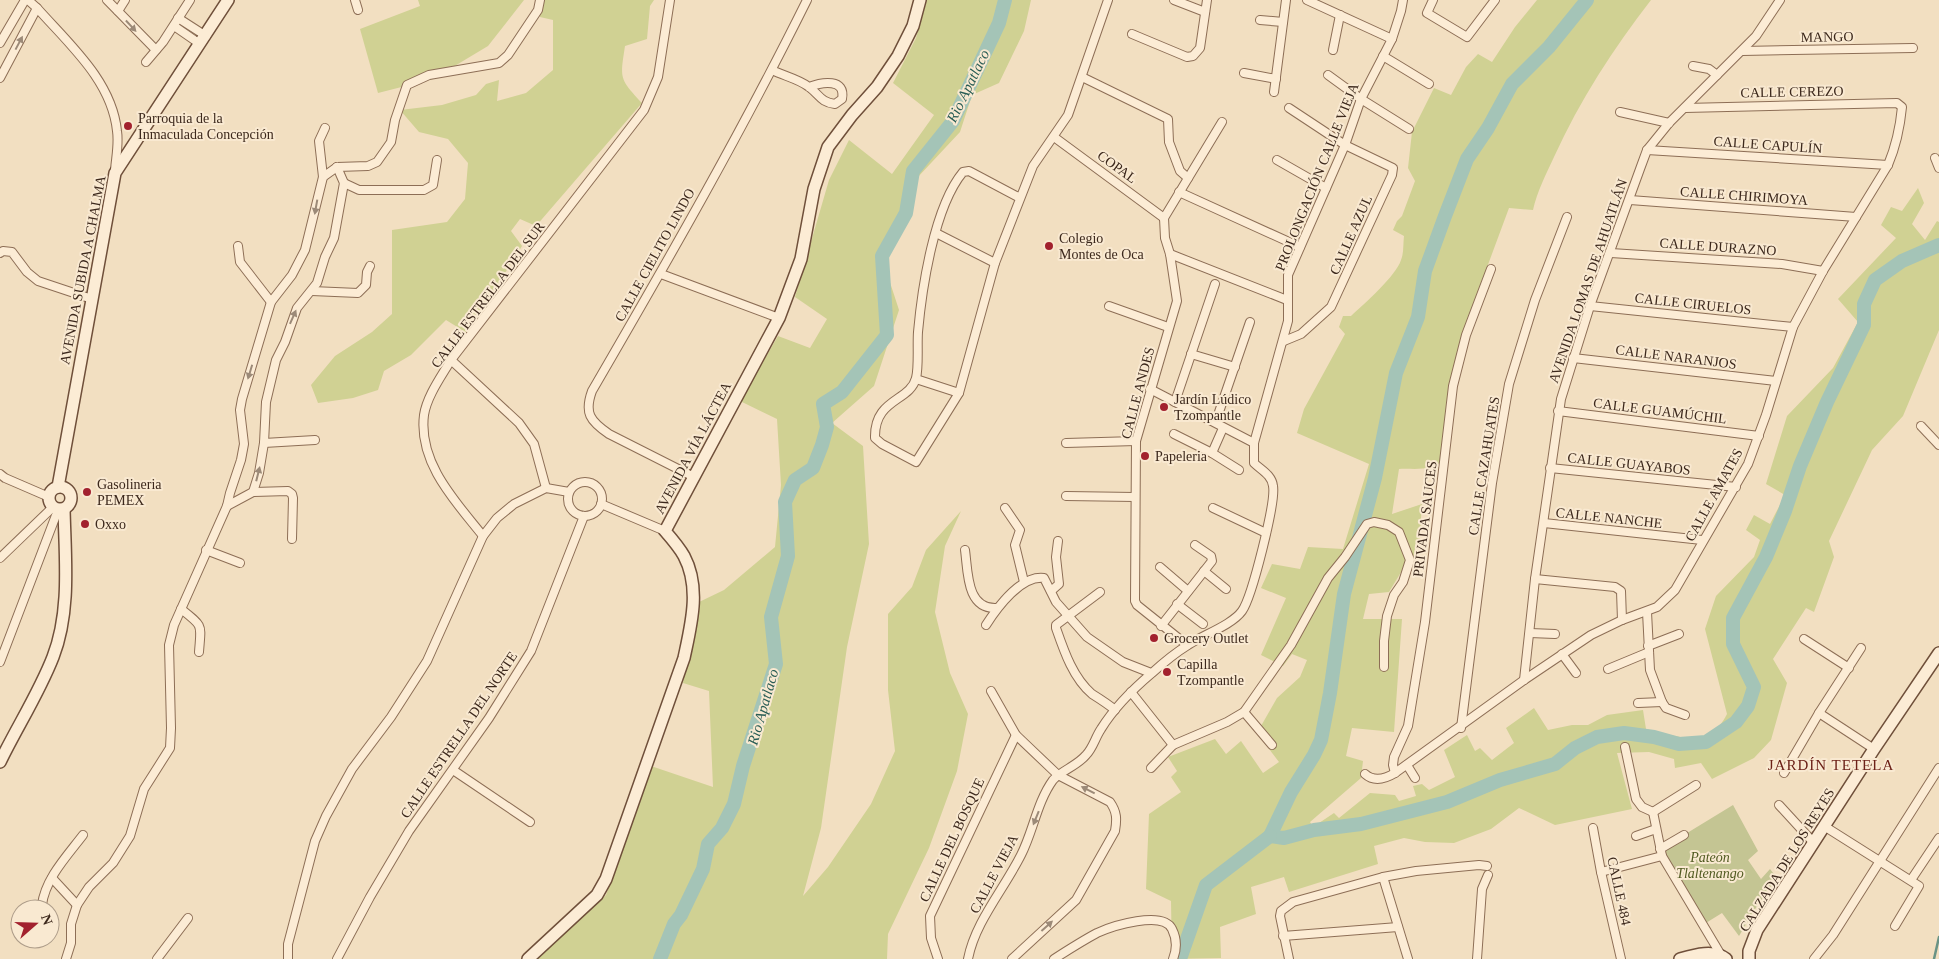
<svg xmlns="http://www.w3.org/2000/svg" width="1939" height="959" font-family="Georgia,serif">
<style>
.green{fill:#d0d193}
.cemetery{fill:#c4c593}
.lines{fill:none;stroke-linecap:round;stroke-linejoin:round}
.stream{stroke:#6a9385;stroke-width:2.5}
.river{stroke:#a4c4b7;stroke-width:14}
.street-casing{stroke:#8d6e56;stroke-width:10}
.secondary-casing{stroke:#6f4f3a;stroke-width:14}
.street{stroke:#fcecd5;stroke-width:8}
.secondary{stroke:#fcecd5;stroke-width:11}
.oneway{fill:#9c8a78}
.poi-dot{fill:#a2212e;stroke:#f9e9d1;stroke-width:2}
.labels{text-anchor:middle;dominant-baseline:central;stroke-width:4;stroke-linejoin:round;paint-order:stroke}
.street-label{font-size:14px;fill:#3c281c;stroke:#f9e9d1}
.poi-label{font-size:14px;fill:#3c281c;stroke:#f9e9d1;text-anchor:start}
.park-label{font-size:14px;font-style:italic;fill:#515a21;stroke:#f9e9d1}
.water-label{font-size:15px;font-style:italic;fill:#2a5d55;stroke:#f9e9d1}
.neighbourhood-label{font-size:15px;letter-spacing:1px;fill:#6c2117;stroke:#f9e9d1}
</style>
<rect width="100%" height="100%" fill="#f2dfc1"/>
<g class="green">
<polygon points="418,0 524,0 488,46 433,79 378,93 360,29 420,6"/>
<path d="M537,0H654L650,6L647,39L625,46C620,79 619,78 642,103L536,226L520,219L511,231L522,246L467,333L446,320L411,355L384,371L378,390L353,398L318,403L311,385L335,356L372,332L392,314V230L447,222L465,199L468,163L448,139L419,132L400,110L442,105L476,95L486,84L499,80L497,101L526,93L553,70V20L540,17Z"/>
<polygon points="927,0 1031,0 1024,31 999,83 972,95 960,132 917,178 907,224 884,264 899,310 874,386 832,423 863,446 869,544 847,647 821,828 803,896 828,867 871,804 895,751 888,690 888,614 912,587 926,550 961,511 945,546 935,612 950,673 968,714 957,771 929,848 888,934 887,959 537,959 606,895 651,766 713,787 709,691 683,683 697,603 724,590 775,547 781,485 777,419 740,401 778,336 810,348 827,319 795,297 829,180 849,140 892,174 934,115 893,83 916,38"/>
<path d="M1537,0H1651C1613,49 1580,100 1554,157C1546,174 1537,192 1533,210L1509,208L1476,297L1460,354L1443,460C1433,472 1413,468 1399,469L1392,514L1422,504L1418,561L1406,564L1389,592L1369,594L1363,619H1402L1394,732L1352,728L1346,756L1363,761L1361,778L1310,822L1313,827L1334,813L1339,818L1370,793L1395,795L1399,801L1416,796L1413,786L1422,784L1429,790L1455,777L1444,750L1467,735L1475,751L1480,748L1492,760L1514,743L1506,728L1534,708L1548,730L1572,725H1588L1607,715L1643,710L1646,729C1677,736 1709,751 1727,714L1705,629L1716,596L1754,557L1760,540L1746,530L1754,515L1770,524L1785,495L1766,484L1787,416L1833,368L1858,322L1838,299L1896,238L1881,225L1891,207L1902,211L1918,188L1924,203L1912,224L1925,240L1937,221L1939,222V330L1903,416L1872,450L1829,541L1834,557L1814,612L1806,608L1773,659L1787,683L1771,740L1754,758L1712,779L1701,763L1675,768L1674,759L1649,752L1617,753L1632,809L1555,825L1519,808L1491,829L1454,843L1425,842L1404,838L1374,846L1378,864L1289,892L1284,877L1251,887L1256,914L1220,927L1221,958L1172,959L1171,901L1146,889L1149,814L1181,792L1171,777L1177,771L1168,757L1215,739L1226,754L1241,741L1263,773L1279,762L1257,733L1277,698L1300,677L1307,660L1292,654L1283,666L1261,655L1286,598L1261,588L1272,564L1300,569L1308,547L1343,549L1369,464L1297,433L1304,409L1345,334L1339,327L1343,316H1351C1364,304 1396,276 1401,260C1404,253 1403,244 1404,236L1393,230L1397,221L1402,216L1415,181L1408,168L1412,132L1434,88L1451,95L1466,67L1478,54L1492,62L1515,27Z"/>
</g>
<polygon class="cemetery" points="1733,805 1758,851 1748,860 1761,879 1770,869 1777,878 1757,906 1739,936 1722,913 1701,926 1662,856 1656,852"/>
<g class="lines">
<polyline class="stream" points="1934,959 1939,937"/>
<g class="river">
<polyline points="1587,0 1549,47 1512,84 1488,128 1467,159 1445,216 1425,271 1418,317 1396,373 1375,478 1344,594 1330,693 1321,740 1314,755 1291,792 1270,836 1284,838 1314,830 1361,824 1447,802 1500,780 1555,764 1575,748 1597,737 1624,733 1654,737 1679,744 1706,742 1736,722 1748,706 1754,687 1733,644 1733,618 1766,557 1785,511 1800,466 1827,402 1864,325 1864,304 1875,280 1902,261 1939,245"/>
<polyline points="660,959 674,924 681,915 703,869 708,844 722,828 734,804 743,766 776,664 771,617 788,556 785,502 795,480 813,468 822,445 827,427 823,404 842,392 887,335 882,256 906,213 913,171 953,121 999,23 1005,0"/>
<polyline points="1180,959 1206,885 1270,836"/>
</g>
<g class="street-casing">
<g id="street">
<path d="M28,0L37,8C69,44 112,81 117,131C119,144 116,157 115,170"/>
<polyline points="107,0 156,50"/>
<polyline points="355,0 358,10"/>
<polyline points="1174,0 1205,12"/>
<polyline points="1307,0 1392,39"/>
<polyline points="1433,0 1427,13 1467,37 1495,0"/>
<polyline points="118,11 125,0"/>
<polyline points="178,18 206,36"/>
<polyline points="1260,20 1283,22"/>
<polyline points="174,26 200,44"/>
<polyline points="1132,34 1187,57 1193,56 1200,48 1207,0"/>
<polyline points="0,43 25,0"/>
<polyline points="1333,50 1340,15"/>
<polyline points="1742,51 1913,48"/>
<polyline points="1383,56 1429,84"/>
<polyline points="146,62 163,42 190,0"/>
<polyline points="1693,66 1709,69 1717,75"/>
<path d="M772,70C784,76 799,79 809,87C820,95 820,102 835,104L842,99C846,78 822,82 809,87"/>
<polyline points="1244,73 1276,79"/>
<polyline points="1328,75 1361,99 1409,129"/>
<polyline points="1082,77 1168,119 1169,142 1180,171 1188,178"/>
<polyline points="0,78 37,8"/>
<polyline points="1274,92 1286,0"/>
<polyline points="1620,112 1669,123"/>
<polyline points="1054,137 1164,218"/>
<polyline points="1647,150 1888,165"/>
<polyline points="1935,158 1939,168"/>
<polyline points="1277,160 1326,188"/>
<polyline points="337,167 368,166 377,162 391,142 395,120 407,85 429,75 499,63 508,55 538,10 540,0"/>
<polyline points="323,177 319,141 325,128"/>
<polyline points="344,183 359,190 424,190 433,185 437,160"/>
<polyline points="1179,192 1300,247"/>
<path d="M1020,198L969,171L963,172C934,207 922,288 918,332C917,345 919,367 916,378C910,402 874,398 875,438L882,444L916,462L959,393L995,263L1033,166L1068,115L1108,0"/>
<polyline points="1630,200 1856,217"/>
<polyline points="1164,218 1165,238 1170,254 1177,301 1136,441 1135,601 1137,605 1187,645"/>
<polyline points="1164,218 1222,122"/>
<polyline points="936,233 995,263"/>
<polyline points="238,246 240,262 271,302"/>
<polyline points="0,253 3,251 12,252 27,272 38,281 92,299"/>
<polyline points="1611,253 1782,264 1823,271"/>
<polyline points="1170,254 1287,300"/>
<polyline points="661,274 779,318"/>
<polyline points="312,291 358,293 366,285 367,272 370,266"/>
<polyline points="1109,306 1168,327"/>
<polyline points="1590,306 1793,327"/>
<polyline points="1284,341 1301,334 1331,307 1392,175 1393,168 1345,145 1289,108"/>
<polyline points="1191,354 1235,367"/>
<polyline points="1573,358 1776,381"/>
<polyline points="451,360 519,423 534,444 546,488"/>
<polyline points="916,379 959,393"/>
<polyline points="1150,389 1254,443"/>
<polyline points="1175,402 1215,284"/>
<polyline points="1558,411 1759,436"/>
<polyline points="1219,412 1250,322"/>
<polyline points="1921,426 1939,445"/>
<polyline points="1174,434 1212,453 1239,470"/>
<polyline points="264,443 315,440"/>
<polyline points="1066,443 1136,441"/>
<polyline points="1212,453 1223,428"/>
<polyline points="1550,468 1736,487"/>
<polyline points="0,474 5,478 49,497"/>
<path d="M694,477L609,434C590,421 584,413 592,391C667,262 741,133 807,0"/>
<circle cx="585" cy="499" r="17"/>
<polyline points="253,492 288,491 292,494 293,498 292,539"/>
<polyline points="1066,496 1135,497"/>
<polyline points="601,504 665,531"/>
<polyline points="227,506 253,492 259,473 264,443 266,402 276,360 285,342 297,308 317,283 325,257 334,238 344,183 337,167"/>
<polyline points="1005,508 1020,530 1015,545 1024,582"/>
<polyline points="1213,508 1266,533"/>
<polyline points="1544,523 1702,540"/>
<path d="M483,536C456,502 418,463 424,415C427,396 441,377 451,360L644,110L658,77L670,0"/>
<polyline points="206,550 240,563"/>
<path d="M965,550C968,571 966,610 997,608"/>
<polyline points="0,558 53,507"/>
<polyline points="1160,567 1188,591"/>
<polyline points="1204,571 1226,589"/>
<polyline points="1535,579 1615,587 1621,591 1622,620"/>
<polyline points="1051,591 1059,584 1056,557 1058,541"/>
<path d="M1100,592L1056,625V628C1064,651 1073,678 1092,694C1100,699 1108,704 1115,710"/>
<polyline points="1177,604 1203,624"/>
<path d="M181,609C204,627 201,624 199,652"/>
<polyline points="1647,612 1650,670 1662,702 1666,708 1685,715"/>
<path d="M986,625C997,608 1021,575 1044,578L1056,602L1087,637L1123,662L1151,673"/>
<polyline points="1161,626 1212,561 1211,556 1195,545"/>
<polyline points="1530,633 1555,634"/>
<polyline points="1804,639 1849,668"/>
<polyline points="1648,646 1679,634"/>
<polyline points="1562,654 1576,673"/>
<polyline points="0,662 58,510"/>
<polyline points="1608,669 1649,652"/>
<polyline points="1524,680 1535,579 1561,399 1590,306 1640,169 1647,150 1652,144 1669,123 1756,36 1780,0"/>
<path d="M991,691L1016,735L1058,775L1110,802C1117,812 1117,819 1115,831L1076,900L1012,959"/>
<polyline points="1131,692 1173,745"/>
<polyline points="1638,703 1662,702"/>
<polyline points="1244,712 1272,745"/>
<polyline points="1819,713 1874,749"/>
<polyline points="1461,728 1492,483 1509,384 1535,300 1567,217"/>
<polyline points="1625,747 1636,799 1642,807 1653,812"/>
<polyline points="1407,765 1415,778"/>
<polyline points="1151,768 1173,745 1227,722 1244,712 1291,645 1328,578 1345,557 1367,524 1374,522 1388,525 1399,532 1410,560 1403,582 1394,595 1387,616 1384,641 1384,667"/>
<polyline points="453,770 530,822"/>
<polyline points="1395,773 1393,765 1394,757 1408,726 1425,622 1453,386 1466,335 1491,269"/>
<polyline points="1784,773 1819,713 1861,648"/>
<path d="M1365,774C1374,782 1385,779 1395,773L1524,680L1591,635L1622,620L1657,607L1675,590L1748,464L1766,415L1793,327L1823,271L1888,165C1896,146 1900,128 1902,107L1897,103L1685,108"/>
<polyline points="1779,805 1813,842"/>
<polyline points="1653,812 1662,856 1721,955"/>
<polyline points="1653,812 1696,785"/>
<polyline points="1824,826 1919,886 1895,926"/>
<polyline points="1593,828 1601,872 1621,959"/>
<polyline points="1636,836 1656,829"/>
<polyline points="1660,849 1684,835"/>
<polyline points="1601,872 1662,856"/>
<polyline points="1383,877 1408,959"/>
<polyline points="52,878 77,905"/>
<polyline points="1911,880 1939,838"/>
<path d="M42,905C45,879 67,856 83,835"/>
<polyline points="1283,936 1398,927"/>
<polyline points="66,959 71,943 71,924 77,905 89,887 113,863 130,836 144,789 170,748 171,728 169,645 174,625 227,506 230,493 241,460 244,444 240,410 242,399 271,302 292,275 305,250 323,177 337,167"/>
<polyline points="157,959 188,918"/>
<polyline points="288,959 288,944 315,841 326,816 352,769 391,717 427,661 483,536 497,518 514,504 546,488 569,492"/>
<polyline points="337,959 370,897 409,831 489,718 531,651 584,516"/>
<polyline points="938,959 931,938 930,916 1016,735"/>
<path d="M968,959C975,922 1004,889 1021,855C1033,832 1037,802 1053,780C1062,770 1077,766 1086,755C1093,748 1095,738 1101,729C1114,708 1133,689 1152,673C1163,663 1175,653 1188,645C1203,635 1232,625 1242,611C1252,597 1276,502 1273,486C1272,475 1261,470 1254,463V443L1288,321V275L1345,145L1361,99L1392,39L1401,11L1403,0"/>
<path d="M1054,959C1068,950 1082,941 1097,933C1112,926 1163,910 1172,929C1177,939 1177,949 1173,959"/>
<polyline points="1289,959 1280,916 1281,911 1293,902 1383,877 1416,871 1479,865 1487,866"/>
<polyline points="1477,959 1482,889 1488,875"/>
<polyline points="1814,959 1833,935 1939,768"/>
</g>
</g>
<g class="secondary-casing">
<g id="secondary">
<circle cx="60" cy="498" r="11"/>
<polyline points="58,487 115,173 228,0"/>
<path d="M0,762C17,727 39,693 53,657C71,611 65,557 64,509"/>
<path d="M528,959L597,895L606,879L684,658C691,625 701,588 684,556C679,547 672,539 665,531L779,318L801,259L814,189L828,147L852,115L877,87L898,56L913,26L920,0"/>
<path d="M1680,959C1694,955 1714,949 1726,959"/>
<polyline points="1749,959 1749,951 1757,930 1874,749 1939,653"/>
</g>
</g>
<use href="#street" class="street"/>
<use href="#secondary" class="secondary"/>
</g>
<defs><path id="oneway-solid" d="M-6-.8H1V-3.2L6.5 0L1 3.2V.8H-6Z" transform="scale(1.25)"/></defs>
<g class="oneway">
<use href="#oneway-solid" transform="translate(131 26) rotate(47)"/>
<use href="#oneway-solid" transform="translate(19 43) rotate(-62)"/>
<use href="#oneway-solid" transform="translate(316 207) rotate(100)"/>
<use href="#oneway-solid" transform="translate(293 317) rotate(-66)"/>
<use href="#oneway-solid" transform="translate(250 372) rotate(107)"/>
<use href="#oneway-solid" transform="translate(258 474) rotate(-76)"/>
<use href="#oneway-solid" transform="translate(1088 790) rotate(-153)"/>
<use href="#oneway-solid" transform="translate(1036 818) rotate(112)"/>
<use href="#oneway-solid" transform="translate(1047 926) rotate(-42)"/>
</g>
<g class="poi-dot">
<circle cx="128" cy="126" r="5"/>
<circle cx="1049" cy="246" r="5"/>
<circle cx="1164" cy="407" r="5"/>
<circle cx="1145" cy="456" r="5"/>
<circle cx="87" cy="492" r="5"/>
<circle cx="85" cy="524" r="5"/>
<circle cx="1154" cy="638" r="5"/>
<circle cx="1167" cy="672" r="5"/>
</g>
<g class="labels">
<g class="street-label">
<text transform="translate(1827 37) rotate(-1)">MANGO</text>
<text transform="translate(1792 92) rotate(-1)">CALLE CEREZO</text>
<text transform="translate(1768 145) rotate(4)">CALLE CAPULÍN</text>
<text transform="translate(1117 167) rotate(36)">COPAL</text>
<text transform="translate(1317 177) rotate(-68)">PROLONGACIÓN CALLE VIEJA</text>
<text transform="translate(1744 196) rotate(4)">CALLE CHIRIMOYA</text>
<text transform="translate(1351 235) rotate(-66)">CALLE AZUL</text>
<text transform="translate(1718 247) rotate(4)">CALLE DURAZNO</text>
<text transform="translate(655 255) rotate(-61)">CALLE CIELITO LINDO</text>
<text transform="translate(83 270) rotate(-79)">AVENIDA SUBIDA A CHALMA</text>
<text transform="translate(1588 281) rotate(-71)">AVENIDA LOMAS DE AHUATLÁN</text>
<text transform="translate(488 295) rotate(-53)">CALLE ESTRELLA DEL SUR</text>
<text transform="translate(1693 304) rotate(6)">CALLE CIRUELOS</text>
<text transform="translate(1676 357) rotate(7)">CALLE NARANJOS</text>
<text transform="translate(1138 393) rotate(-75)">CALLE ANDES</text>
<text transform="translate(1660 411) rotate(7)">CALLE GUAMÚCHIL</text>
<text transform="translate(693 448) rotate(-62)">AVENIDA VÍA LÁCTEA</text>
<text transform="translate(1629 464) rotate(6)">CALLE GUAYABOS</text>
<text transform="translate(1484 466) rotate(-81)">CALLE CAZAHUATES</text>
<text transform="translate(1714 495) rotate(-61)">CALLE AMATES</text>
<text transform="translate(1609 518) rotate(6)">CALLE NANCHE</text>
<text transform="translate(1425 519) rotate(-83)">PRIVADA SAUCES</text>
<text transform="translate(459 735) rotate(-56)">CALLE ESTRELLA DEL NORTE</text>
<text transform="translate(952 840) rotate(-65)">CALLE DEL BOSQUE</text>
<text transform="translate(1787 860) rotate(-58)">CALZADA DE LOS REYES</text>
<text transform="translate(994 874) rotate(-62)">CALLE VIEJA</text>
<text transform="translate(1619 891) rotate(78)">CALLE 484</text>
</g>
<g class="poi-label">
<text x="138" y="118">Parroquia de la<tspan x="138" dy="16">Inmaculada Concepción</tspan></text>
<text x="1059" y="238">Colegio<tspan x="1059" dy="16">Montes de Oca</tspan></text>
<text x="1174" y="399">Jardín Lúdico<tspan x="1174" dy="16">Tzompantle</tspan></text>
<text x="1155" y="456">Papeleria</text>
<text x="97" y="484">Gasolineria<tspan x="97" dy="16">PEMEX</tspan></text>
<text x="95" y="524">Oxxo</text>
<text x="1164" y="638">Grocery Outlet</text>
<text x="1177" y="664">Capilla<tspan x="1177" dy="16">Tzompantle</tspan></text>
</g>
<g class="park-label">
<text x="1710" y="857">Pateón<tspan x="1710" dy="16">Tlaltenango</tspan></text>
</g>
<g class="water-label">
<text transform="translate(968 86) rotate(-64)">Rio Apatlaco</text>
<text transform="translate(763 707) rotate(-74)">Rio Apatlaco</text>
</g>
<g class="neighbourhood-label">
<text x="1831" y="765">JARDÍN TETELA</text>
</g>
</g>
<g transform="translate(35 924) rotate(70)"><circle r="24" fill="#f9e9d1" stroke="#ad9c89"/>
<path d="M0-4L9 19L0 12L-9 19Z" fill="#a2212e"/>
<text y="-8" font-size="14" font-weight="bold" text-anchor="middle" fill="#3c281c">N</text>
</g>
</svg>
